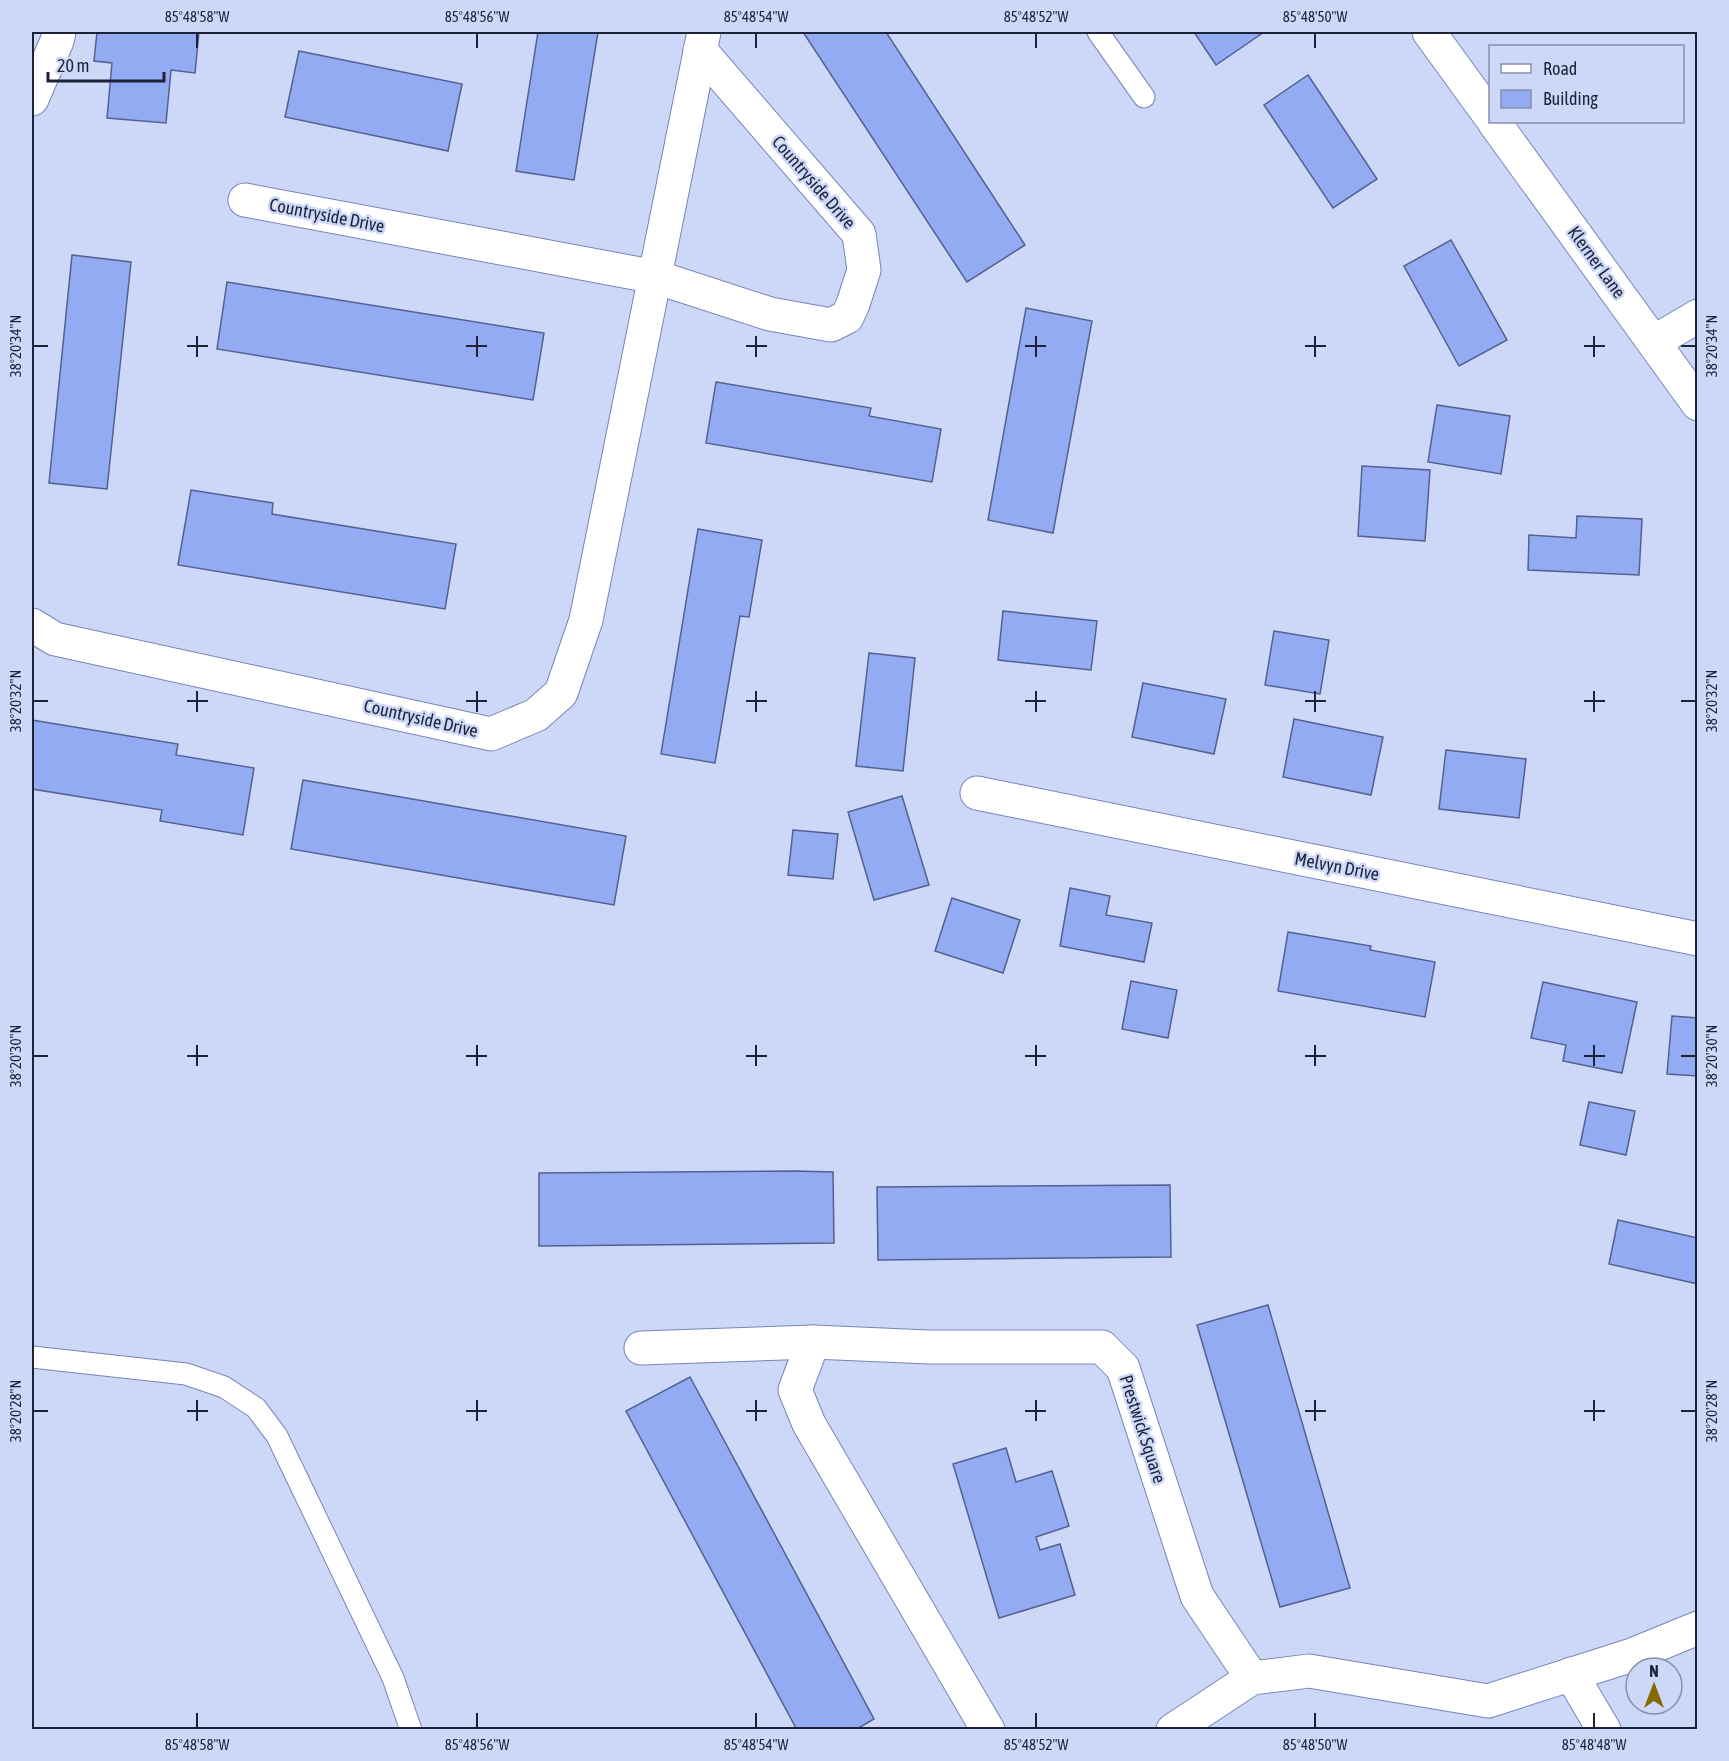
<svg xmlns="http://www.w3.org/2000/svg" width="1729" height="1761" font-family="'Asap Condensed',sans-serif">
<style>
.building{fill:#93abf2;stroke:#526191;stroke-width:1.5}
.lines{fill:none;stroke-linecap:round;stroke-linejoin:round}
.lane-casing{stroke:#7686b8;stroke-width:23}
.street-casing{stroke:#7686b8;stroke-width:35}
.secondary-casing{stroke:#7686b8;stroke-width:35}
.lane{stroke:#fff;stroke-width:21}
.street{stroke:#fff;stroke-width:33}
.secondary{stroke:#fff;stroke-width:33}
.ticks{fill:none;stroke:#1c2337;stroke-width:2}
.labels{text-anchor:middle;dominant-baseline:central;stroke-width:5;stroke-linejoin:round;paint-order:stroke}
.street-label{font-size:18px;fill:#1c2337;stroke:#cdd8f9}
.neatline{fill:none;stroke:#1c2337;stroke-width:2}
.ticks-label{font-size:15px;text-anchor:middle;fill:#1c2337}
</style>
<rect width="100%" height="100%" fill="#cdd8f9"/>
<g class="building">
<polygon points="97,32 199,32 195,73 171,70 166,123 107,118 112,63 94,61"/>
<polygon points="538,32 598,32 574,180 516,171"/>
<polygon points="803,32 886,32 1025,245 967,282"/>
<polygon points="1194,32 1264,32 1216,65"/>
<polygon points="299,51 462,84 448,151 285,117"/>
<polygon points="1308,75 1377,179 1333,208 1264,105"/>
<polygon points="1451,240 1507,340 1459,366 1404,266"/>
<polygon points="72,255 131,262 107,489 49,483"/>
<polygon points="227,282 544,333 533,400 217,349"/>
<polygon points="1026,308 1092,321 1053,533 988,520"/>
<polygon points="716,382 871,408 869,416 941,429 932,482 706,443"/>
<polygon points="1437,405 1510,416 1501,474 1428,462"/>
<polygon points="1362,466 1430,470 1425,541 1358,536"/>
<polygon points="191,490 273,503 272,514 456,544 445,609 178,565"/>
<polygon points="1577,516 1642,519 1639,575 1528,570 1529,535 1576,538"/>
<polygon points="698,529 762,540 749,617 740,616 715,763 661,754"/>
<polygon points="1003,611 1097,621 1091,670 998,660"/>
<polygon points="1274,631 1329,640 1320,694 1265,685"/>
<polygon points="869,653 915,658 903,771 856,766"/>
<polygon points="1143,683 1226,699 1214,754 1132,737"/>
<polygon points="1294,719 1383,737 1371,795 1283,777"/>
<polygon points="32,720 178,744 176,755 254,768 243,835 160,821 162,810 32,789"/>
<polygon points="1446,750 1526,759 1519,818 1439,809"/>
<polygon points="303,780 626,836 614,905 291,849"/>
<polygon points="902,796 929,885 874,900 848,812"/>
<polygon points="793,830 838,834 833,879 788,875"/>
<polygon points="1070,888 1110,896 1106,915 1152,923 1144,962 1060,946"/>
<polygon points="952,898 1020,920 1003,973 935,951"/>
<polygon points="1288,932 1371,946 1370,950 1435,962 1425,1017 1278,991"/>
<polygon points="1131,981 1177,990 1168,1038 1122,1029"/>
<polygon points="1543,982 1637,1002 1622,1073 1563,1061 1566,1045 1531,1038"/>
<polygon points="1672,1016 1698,1018 1698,1076 1667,1074"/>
<polygon points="1589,1102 1635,1111 1626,1155 1580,1145"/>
<polygon points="795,1171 833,1172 834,1243 539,1246 539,1173"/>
<polygon points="1170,1185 1171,1257 878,1260 877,1187"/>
<polygon points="1618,1220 1698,1238 1698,1284 1609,1264"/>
<polygon points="1268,1305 1350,1588 1280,1607 1197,1325"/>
<polygon points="690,1377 874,1719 855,1730 797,1730 626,1411"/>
<polygon points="1006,1448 1016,1482 1052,1471 1069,1526 1036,1537 1040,1550 1060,1544 1075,1595 999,1618 953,1464"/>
</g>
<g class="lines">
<g class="lane-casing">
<g id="lane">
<polyline points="1098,32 1144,97"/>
<polyline points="32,1357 186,1374 224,1387 256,1408 277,1436 393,1678 411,1730"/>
</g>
</g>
<g class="street-casing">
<g id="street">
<polyline points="32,99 57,41 59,32"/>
<polyline points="245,200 656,277 770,314 831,325 847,317 853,304 864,270 859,234 700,50"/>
<polyline points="1654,342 1698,316"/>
<polyline points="32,625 55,639 491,734 536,715 561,693 586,620 704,32"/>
<polyline points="977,793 1698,939"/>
<polyline points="813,1342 795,1390 809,1424 988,1730"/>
<polyline points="641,1348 813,1342 929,1347 1102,1347 1123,1368 1197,1596 1252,1678"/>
<polyline points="1571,1674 1604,1730"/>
<polyline points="1173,1730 1252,1678 1309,1671 1488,1701 1632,1655 1698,1628"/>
</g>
</g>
<g class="secondary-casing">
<g id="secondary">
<polyline points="1429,32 1490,116"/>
<polyline points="1494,122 1698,404"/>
</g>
</g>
<use href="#lane" class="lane"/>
<use href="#street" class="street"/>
<use href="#secondary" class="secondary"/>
</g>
<path class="ticks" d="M197,33V48M477,33V48M756,33V48M1036,33V48M1315,33V48M197,336V357M477,336V357M756,336V357M1036,336V357M1315,336V357M1594,336V357M33,346H48M187,346H208M466,346H487M746,346H767M1025,346H1046M1305,346H1326M1584,346H1605M1681,346H1696M197,691V712M477,691V712M756,691V712M1036,691V712M1315,691V712M1594,691V712M33,701H48M187,701H208M466,701H487M746,701H767M1025,701H1046M1305,701H1326M1584,701H1605M1681,701H1696M197,1045V1066M477,1045V1066M756,1045V1066M1036,1045V1066M1315,1045V1066M1594,1045V1066M33,1056H48M187,1056H208M466,1056H487M746,1056H767M1025,1056H1046M1305,1056H1326M1584,1056H1605M1681,1056H1696M197,1400V1421M477,1400V1421M756,1400V1421M1036,1400V1421M1315,1400V1421M1594,1400V1421M33,1411H48M187,1411H208M466,1411H487M746,1411H767M1025,1411H1046M1305,1411H1326M1584,1411H1605M1681,1411H1696M197,1713V1728M477,1713V1728M756,1713V1728M1036,1713V1728M1315,1713V1728M1594,1713V1728"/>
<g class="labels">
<g class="street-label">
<text transform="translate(814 182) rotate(49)">Countryside Drive</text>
<text transform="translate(327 215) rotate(11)">Countryside Drive</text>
<text transform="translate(1597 262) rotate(54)">Klerner Lane</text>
<text transform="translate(421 718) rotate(13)">Countryside Drive</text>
<text transform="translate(1337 866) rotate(11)">Melvyn Drive</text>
<text transform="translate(1143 1429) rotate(72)">Prestwick Square</text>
</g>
</g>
<rect width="1729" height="1761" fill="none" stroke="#cdd8f9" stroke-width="66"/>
<rect x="1489" y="45" width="195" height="78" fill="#cdd8f9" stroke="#8690ab" stroke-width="1.5"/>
<rect x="1501" y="64" width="30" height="9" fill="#ffffff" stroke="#8690ab" stroke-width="1.5"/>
<text x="1543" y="75" font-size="18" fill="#1c2337">Road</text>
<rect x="1501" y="90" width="30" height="18" fill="#93abf2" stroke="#8690ab" stroke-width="1.5"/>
<text x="1543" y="105" font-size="18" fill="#1c2337">Building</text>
<g transform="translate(1654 1686)"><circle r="28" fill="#cdd8f9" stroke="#8690ab" stroke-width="1.5"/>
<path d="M0-4.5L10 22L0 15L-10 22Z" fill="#856904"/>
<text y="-9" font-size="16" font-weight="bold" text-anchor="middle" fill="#1c2337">N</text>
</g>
<path d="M48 72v9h116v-9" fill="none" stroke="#1c2337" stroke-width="3"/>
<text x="57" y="72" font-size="18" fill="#1c2337" stroke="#cdd8f9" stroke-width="4.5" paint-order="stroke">20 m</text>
<rect x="33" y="33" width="1663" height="1695" class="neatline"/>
<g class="ticks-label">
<text x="197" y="22">85°48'58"W</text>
<text x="477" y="22">85°48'56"W</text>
<text x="756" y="22">85°48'54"W</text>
<text x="1036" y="22">85°48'52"W</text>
<text x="1315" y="22">85°48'50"W</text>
<text transform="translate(16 346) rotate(-90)" y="5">38°20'34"N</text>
<text transform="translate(1712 346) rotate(-90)" y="5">38°20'34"N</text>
<text transform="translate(16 701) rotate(-90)" y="5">38°20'32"N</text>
<text transform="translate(1712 701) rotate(-90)" y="5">38°20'32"N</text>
<text transform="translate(16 1056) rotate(-90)" y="5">38°20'30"N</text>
<text transform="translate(1712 1056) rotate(-90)" y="5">38°20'30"N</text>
<text transform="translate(16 1411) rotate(-90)" y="5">38°20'28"N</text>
<text transform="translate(1712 1411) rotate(-90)" y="5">38°20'28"N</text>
<text x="197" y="1750">85°48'58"W</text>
<text x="477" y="1750">85°48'56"W</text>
<text x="756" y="1750">85°48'54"W</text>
<text x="1036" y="1750">85°48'52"W</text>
<text x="1315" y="1750">85°48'50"W</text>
<text x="1594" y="1750">85°48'48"W</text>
</g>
</svg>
